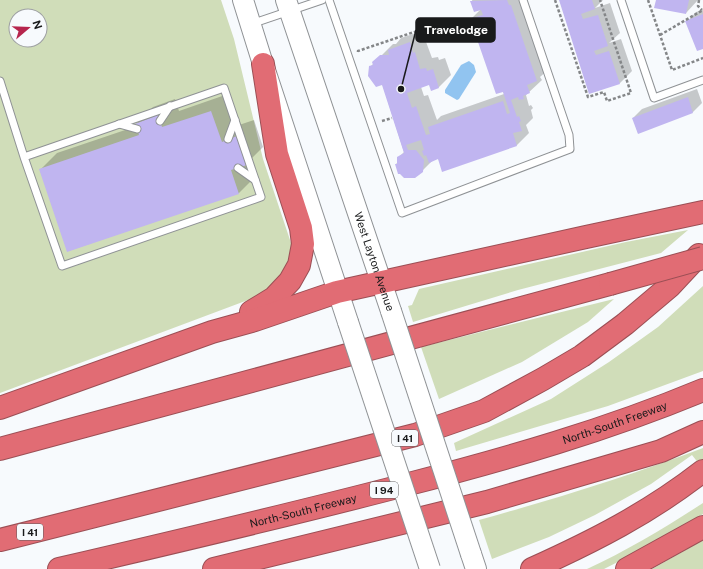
<svg xmlns="http://www.w3.org/2000/svg" width="703" height="569" font-family="'Public Sans',sans-serif">
<style>
.green{fill:#d0ddb9;fill-rule:evenodd}
.water{fill:#91c4f0}
.shadow{fill:#0003}
.building{fill:#c0b5f0}
.lines{fill:none;stroke-linecap:round;stroke-linejoin:round}
.service-casing{stroke:#8f9295;stroke-width:9}
.secondary-casing{stroke:#8f9295;stroke-width:22}
.motorway-casing{stroke:#9b4f55;stroke-width:24}
.path{stroke:#848688;stroke-width:2.5;stroke-dasharray:3 2;stroke-linecap:butt}
.service{stroke:#fff;stroke-width:7}
.secondary{stroke:#fff;stroke-width:20}
.motorway{stroke:#e16c74;stroke-width:22}
.secondary-bridge-casing{stroke:#8f9295;stroke-width:22;stroke-linecap:butt}
.motorway-bridge-casing{stroke:#9b4f55;stroke-width:24;stroke-linecap:butt}
.secondary-bridge{stroke:#fff;stroke-width:20}
.motorway-bridge{stroke:#e16c74;stroke-width:22}
.labels{text-anchor:middle;dominant-baseline:central;stroke-width:3;stroke-linejoin:round;paint-order:stroke}
.shield{fill:#f7fafd;stroke:#5c5d5f;stroke-width:1}
.shield-label{font-size:10px;font-weight:bold;fill:#191a1b}
.street-label{font-size:11px;fill:#191a1b;stroke:#f7fafd}
.leader{fill:none;stroke:#191a1b;stroke-width:1.5}
.callout-dot{fill:#191a1b;stroke:#f7fafd;stroke-width:1.5}
.callout{fill:#191a1b;stroke:#191a1b;stroke-width:1.5}
.callout-label{font-size:12px;text-anchor:middle;font-weight:bold;fill:#fff}
</style>
<rect width="100%" height="100%" fill="#f7fafd"/>
<g class="green">
<path d="M0,0H221L234,39L263,159L292,246L289,269L256,300H248L0,393ZM16,16H40V40H16Z"/>
<polygon points="688,230 661,253 518,290 413,322 408,306 412,305 419,289 626,242"/>
<polygon points="703,286 703,371 608,406 456,451 454,443 551,399 609,362 658,327"/>
<polygon points="614,299 588,322 522,362 439,399 421,347"/>
<path d="M703,448V469L692,455L651,484L595,515L549,537L492,559L479,520C555,499 629,476 703,448Z"/>
<path d="M703,503V514L649,546L604,569H587C628,550 666,527 703,503Z"/>
<polygon points="703,540 703,569 652,569"/>
</g>
<polygon class="water" points="469,61 474,65 476,72 459,99 457,100 445,93 445,90 461,65"/>
<g class="shadow">
<polygon points="472,0 525,0 549,69 540,77 542,80 526,95 529,106 531,105 533,108 531,110 533,118 526,125 529,133 517,145 443,170 438,158 433,160 422,171 396,164 398,162 398,158 404,152 382,83 370,67 393,44 396,44 401,38 422,31 432,58 438,57 439,60 445,58 451,75 439,87 432,89 430,84 421,87 424,96 428,95 437,120 441,116 504,94 471,19 482,8 475,11"/>
<polygon points="560,0 603,0 595,8 610,3 620,33 609,43 621,39 632,71 620,83 590,93"/>
<polygon points="657,0 698,0 686,13"/>
<polygon points="703,10 703,48 687,22 696,12"/>
<polygon points="697,89 702,103 693,112 638,133 633,118 642,109"/>
<polygon points="228,94 239,125 254,120 263,147 250,160 256,176 239,193 68,251 40,170 57,153 137,126 136,124 153,107 175,99 179,111"/>
</g>
<g class="building">
<polygon points="507,0 509,5 511,5 537,81 527,85 530,93 523,96 524,99 519,100 518,97 511,100 517,117 519,116 521,121 519,122 522,131 513,133 517,146 442,172 438,159 429,163 426,155 424,156 422,151 424,150 421,140 406,145 408,150 416,150 424,160 423,172 415,178 404,178 400,174 398,174 395,164 397,164 397,157 404,153 382,85 376,87 368,76 369,66 373,65 372,62 380,55 389,55 388,50 410,42 413,53 415,52 420,69 426,68 427,71 433,69 439,88 431,91 429,85 407,93 412,108 416,106 426,135 430,134 428,127 503,101 507,114 510,113 503,92 496,94 470,19 483,15 481,10 474,12 470,1"/>
<polygon points="559,0 592,0 595,9 581,14 583,19 598,15 608,46 594,51 596,55 609,51 620,84 589,94"/>
<polygon points="656,0 689,0 686,14 654,8"/>
<polygon points="703,14 703,49 697,51 685,21"/>
<polygon points="688,97 693,113 638,134 632,118"/>
<polygon points="211,111 222,142 237,136 247,165 231,170 239,194 67,252 39,169 139,135 135,124 158,115 162,127"/>
</g>
<g class="lines">
<g class="service-casing">
<g id="service">
<polyline points="329,0 402,213 570,149 569,135 523,0"/>
<polyline points="621,0 654,98 703,80"/>
<polyline points="251,24 322,0"/>
<polyline points="0,81 24,157 62,266 261,197 224,88 24,157"/>
<polyline points="160,121 170,106"/>
<polyline points="119,124 137,129"/>
<polyline points="228,139 235,120"/>
<polyline points="238,168 255,180"/>
</g>
</g>
<g class="secondary-casing">
<g id="secondary">
<polyline points="243,0 263,64 348,322"/>
<path id="s1" d="M286,0L391,311"/>
<polyline points="471,554 476,569"/>
</g>
</g>
<g class="motorway-casing">
<g id="motorway">
<polyline points="251,312 274,298 290,281 299,265 303,244 301,228 277,154 263,64"/>
<polyline points="0,408 212,332 255,320 337,292 586,237 703,212"/>
<polyline points="0,449 610,284"/>
<polyline points="0,540 415,435 484,411 543,379 582,356 625,324 670,286 699,255"/>
<path id="s2" d="M59,569C175,542 290,515 405,485C506,459 607,430 703,390"/>
<polyline points="214,569 487,502 661,451 703,432"/>
<path d="M532,569C594,541 649,513 703,471"/>
<polyline points="627,569 703,527"/>
</g>
</g>
<g class="path">
<polyline points="555,0 588,97 604,92 607,101 631,93 600,0"/>
<polyline points="648,0 672,70 703,58"/>
<polyline points="699,0 698,6 702,10"/>
<polyline points="660,35 703,10"/>
<polyline points="358,52 358,51 420,30"/>
<polyline points="382,121 392,118"/>
</g>
<use href="#service" class="service"/>
<use href="#secondary" class="secondary"/>
<use href="#motorway" class="motorway"/>
<g class="secondary-bridge-casing">
<g id="secondary-bridge">
<polyline points="391,311 471,554"/>
<polyline points="348,322 430,569"/>
</g>
</g>
<g class="motorway-bridge-casing">
<polyline id="motorway-bridge" points="610,284 703,258"/>
</g>
<use href="#secondary-bridge" class="secondary-bridge"/>
<use href="#motorway-bridge" class="motorway-bridge"/>
</g>
<g class="labels">
<g class="shield">
<rect x="392" y="430" width="26" height="16" rx="3"/>
<rect x="370" y="482" width="28" height="16" rx="3"/>
<rect x="17" y="524" width="26" height="16" rx="3"/>
</g>
<g class="shield-label">
<text x="405" y="438">I 41</text>
<text x="384" y="490">I 94</text>
<text x="30" y="532">I 41</text>
</g>
<g class="street-label">
<text stroke="none"><textPath href="#s1" startOffset="276">West Layton Avenue</textPath></text>
<text stroke="none"><textPath href="#s2" startOffset="575">North-South Freeway</textPath></text>
<text stroke="none"><textPath href="#s2" startOffset="251">North-South Freeway</textPath></text>
</g>
</g>
<path class="leader" d="M401 89L416 30"/>
<circle class="callout-dot" cx="401" cy="89" r="4"/>
<rect class="callout" x="416" y="18" width="79" height="24" rx="4"/>
<g class="callout-label">
<text x="456" y="34">Travelodge</text>
</g>
<g transform="translate(28 28) rotate(71)"><circle r="19" fill="#f7fafd" stroke="#9ea0a3"/>
<path d="M0-3L7 15L0 10L-7 15Z" fill="#b6254d"/>
<text y="-6" font-size="11" font-weight="bold" text-anchor="middle" fill="#191a1b">N</text>
</g>
</svg>
